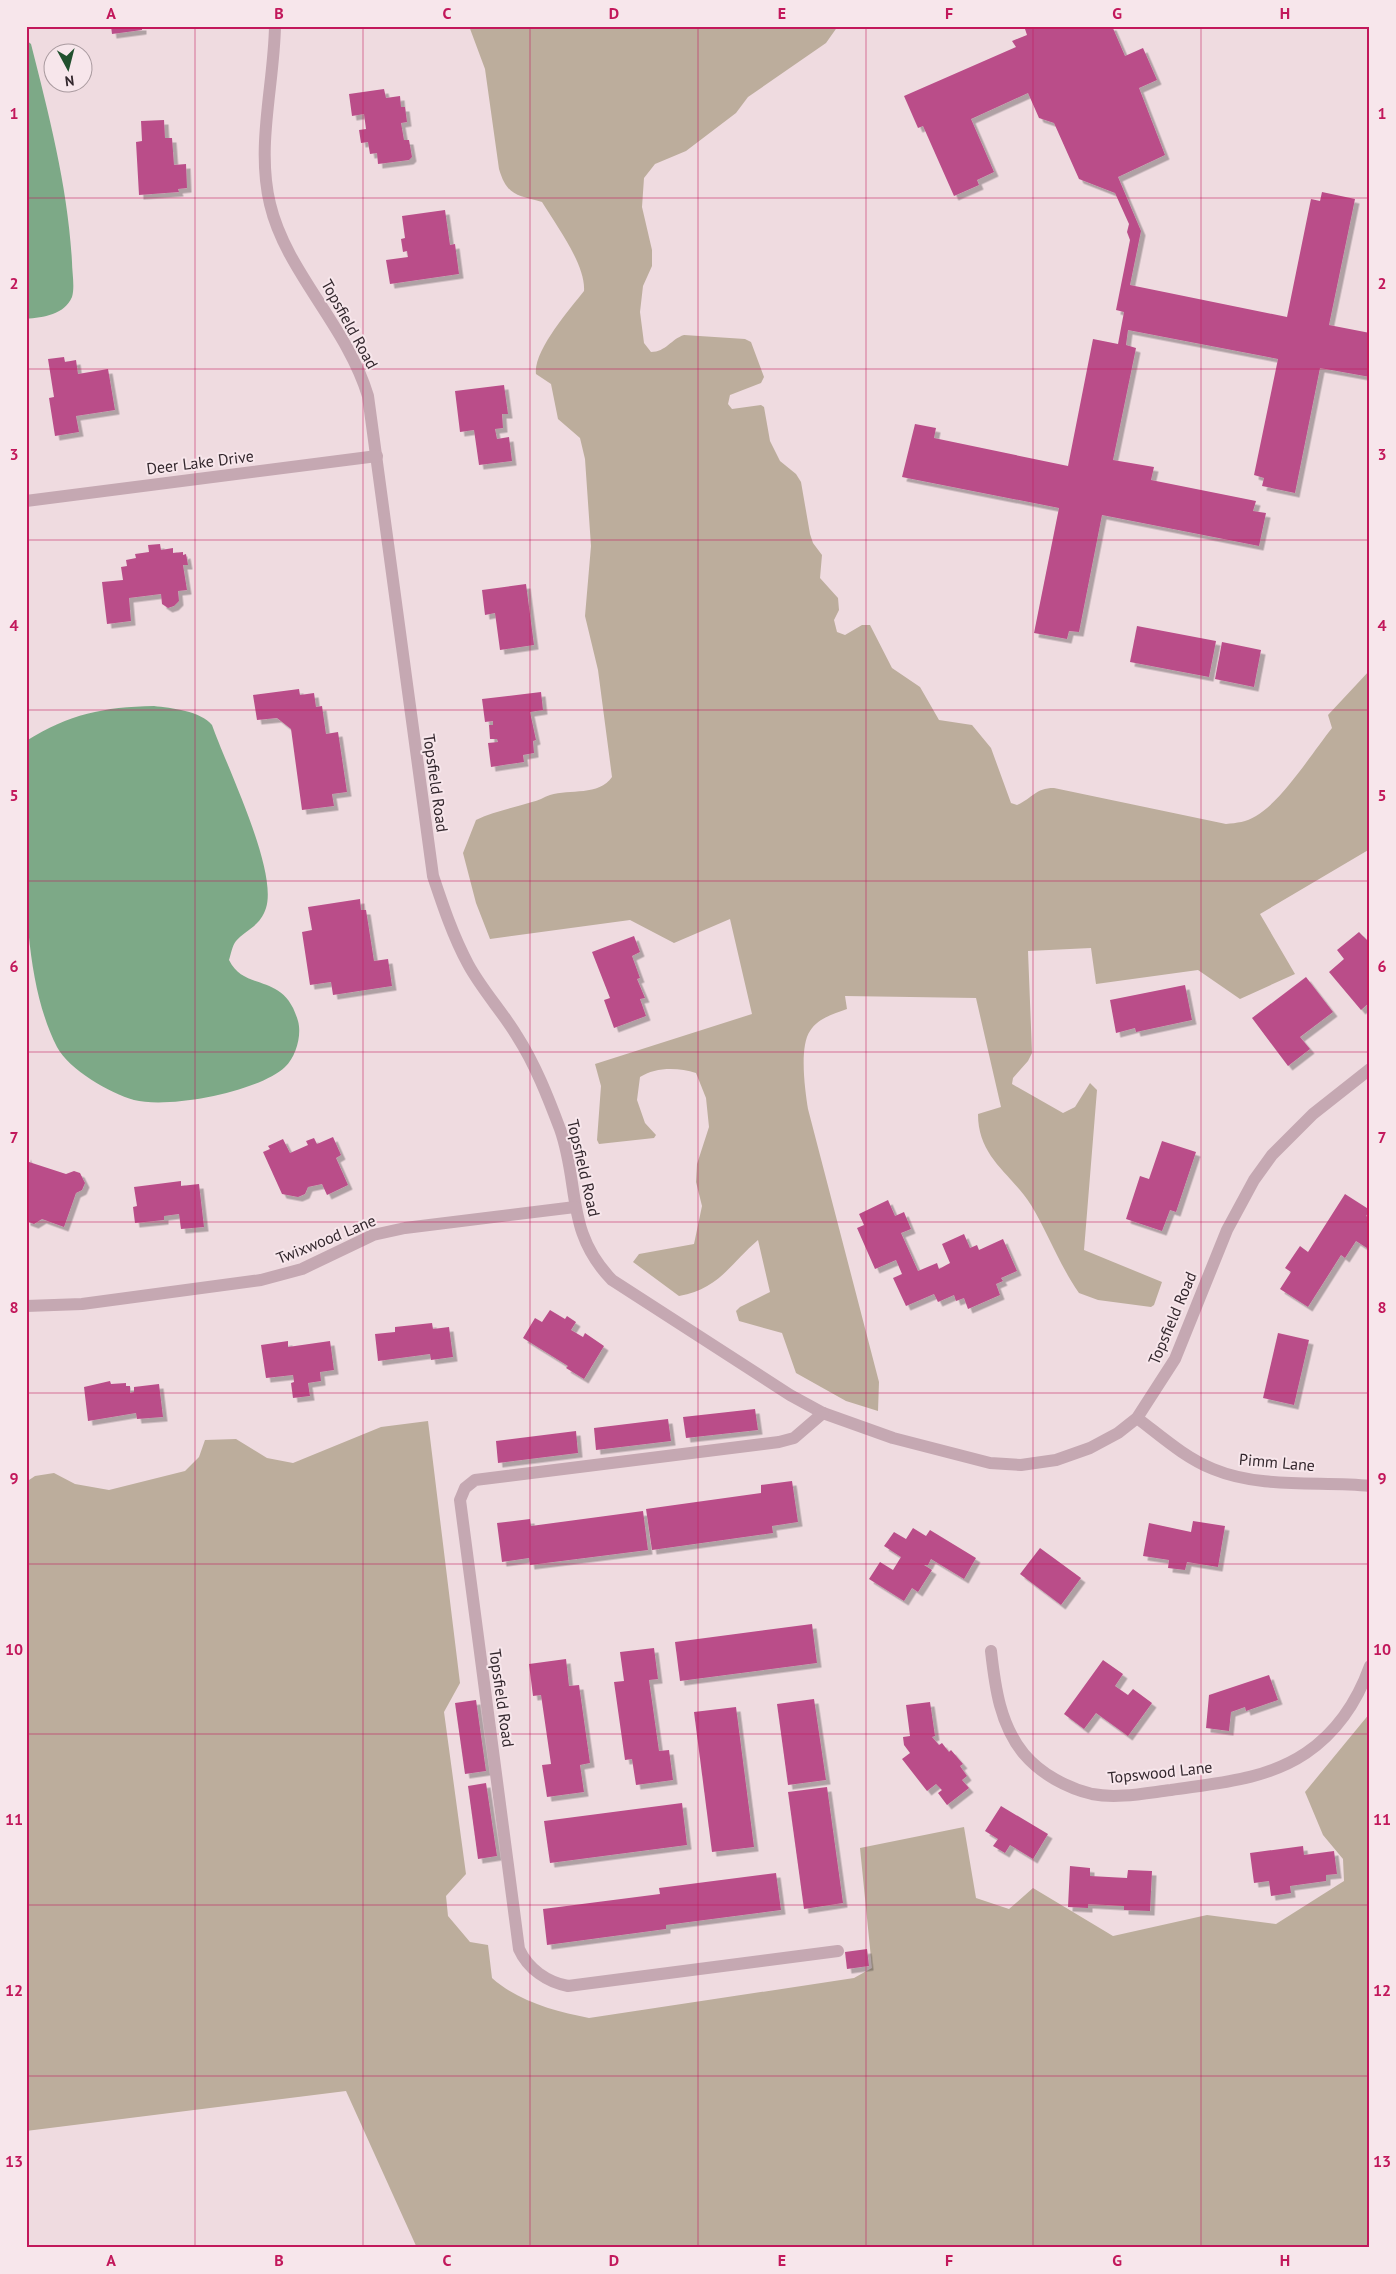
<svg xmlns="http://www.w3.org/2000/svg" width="1396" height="2274" font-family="'PT Sans',sans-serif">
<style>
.green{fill:#bcad9c}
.water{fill:#7da987}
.building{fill:#ba4e89;filter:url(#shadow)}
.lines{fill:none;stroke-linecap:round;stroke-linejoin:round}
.minor{stroke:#c5a8b2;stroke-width:12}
.grid{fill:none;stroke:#c2185b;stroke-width:1;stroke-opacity:0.55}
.labels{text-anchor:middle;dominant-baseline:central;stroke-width:4;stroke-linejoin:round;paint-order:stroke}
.street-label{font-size:16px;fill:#33272d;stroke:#f7e6eb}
.neatline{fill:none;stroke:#c2185b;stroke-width:2}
.grid-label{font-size:16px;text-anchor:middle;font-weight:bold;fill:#c2185b}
</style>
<defs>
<filter id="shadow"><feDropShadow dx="4.5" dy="4.5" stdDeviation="0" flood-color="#0004"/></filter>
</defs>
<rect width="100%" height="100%" fill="#efdbe0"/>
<g class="green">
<path d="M469,26H838L826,43L748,97L736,113L686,151L655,164L644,178L642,207L652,250V266L643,286L640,312L644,343L651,352C666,352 671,339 684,335L745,339L751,342L764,377L761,383L730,395L728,404L732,409L761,405L764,407L770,441L780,461L796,474L801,482L810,534L813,543L822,555L820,578L838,598L839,610L834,620L837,632L845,635L862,625H870L892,668L920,687L939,720L972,725L991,748L1011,803L1017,805C1033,798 1035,788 1054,788L1226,824C1237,823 1246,822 1256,816C1282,801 1312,753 1332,728L1328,715L1370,670V849L1260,914L1295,974L1240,999L1198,970L1096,984L1091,948L1028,951L1032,1053L1028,1061L1013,1078L1012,1084L1063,1113L1075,1107L1090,1083L1097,1090L1084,1250L1162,1282L1154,1305L1151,1307L1098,1300L1079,1293C1060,1266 1048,1233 1031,1205C1011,1173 978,1158 978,1114L1001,1107L976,998L845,996L847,1009C834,1014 818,1018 810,1031C799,1047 805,1090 808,1109L879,1382L878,1411L846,1401L796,1373L782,1333L739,1321L736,1311L740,1307L770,1292L758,1240C730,1264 719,1289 679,1296L633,1262L639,1254L694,1244L702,1206L696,1182L697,1164L709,1127L706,1098L696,1073C678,1067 655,1067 640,1077L637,1100L645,1123L656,1135L654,1138L599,1144L597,1140L601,1086L595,1064L752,1014L730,919L674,943L630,920L490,939L476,903L463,853L476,820C494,811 513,808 532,802C538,801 544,797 550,795C570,789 599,796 612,777L598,670L585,616L591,546L585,459L580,438L558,419L551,384L536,374C533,351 570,309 584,291C586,265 556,225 542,202C517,195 507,196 499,169L485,69Z"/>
<path d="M428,1421L460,1683L444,1712L466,1874L446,1896L448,1916L470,1942L488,1945L492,1978C519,2002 555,2011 589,2018L854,1978L872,1968L860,1848L964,1827L976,1898L1009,1909L1033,1888L1113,1936L1207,1915L1276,1924L1344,1881L1343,1859L1323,1835L1305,1792L1370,1713V2248H417L346,2091L26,2131V1482L35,1476L54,1473L75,1484L109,1490L185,1471L199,1457L205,1440L236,1439L267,1458L293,1463L381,1427Z"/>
</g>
<g class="water">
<path d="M26,40L31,44C49,115 68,188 72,262C72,272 75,287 72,297C64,315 44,317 26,319Z"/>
<path d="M154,706C171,708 201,711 212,725C226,765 278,870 266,908C260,927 245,930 236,941C232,946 231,954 229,960C245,993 284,971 298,1021C302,1035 296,1057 285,1067C258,1092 169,1109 134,1100C110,1093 69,1070 57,1047C16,967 26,831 26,741C70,714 103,707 154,706Z"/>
</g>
<g class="building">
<polygon points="111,26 142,26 142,30 112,34"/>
<polygon points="1024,26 1112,26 1125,56 1143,48 1157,80 1139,88 1165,155 1118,177 1141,231 1130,285 1287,317 1311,199 1320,201 1322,192 1355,199 1329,325 1370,333 1370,377 1320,368 1295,493 1262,486 1264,478 1254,475 1278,359 1128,330 1126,345 1136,348 1113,460 1154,467 1151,480 1256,501 1253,511 1266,513 1259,546 1102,515 1079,632 1069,631 1067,639 1034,633 1059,508 902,477 915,424 936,428 934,438 1068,466 1093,339 1118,344 1124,312 1116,310 1130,240 1127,232 1129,224 1115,193 1079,179 1054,123 1039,118 1028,93 971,119 994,172 977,180 979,185 954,196 923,126 918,128 904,96 1016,47 1012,41 1027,35"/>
<polygon points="384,89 386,98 400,96 401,107 405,107 407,122 401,123 404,140 409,140 412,157 409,160 378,164 377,153 370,154 368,142 361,143 359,130 366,129 364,114 352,116 349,94"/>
<polygon points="164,120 165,138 172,138 174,165 186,164 187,188 178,189 179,192 139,195 136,142 142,141 141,121"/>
<polygon points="445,210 450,245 455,244 459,274 390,284 386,260 408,257 407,251 403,252 401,239 405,238 402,216"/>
<polygon points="64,357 65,362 76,360 78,374 108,369 115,410 76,416 79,432 55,436 49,398 54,397 48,359"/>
<polygon points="504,385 508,414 502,414 503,428 495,429 497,439 509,437 512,461 479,465 474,430 460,432 455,391"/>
<polygon points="160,544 161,550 173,548 173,553 183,552 183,555 186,554 188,565 183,565 187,590 178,591 179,601 174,606 168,608 162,604 161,594 129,598 131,621 107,624 102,582 123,580 121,567 127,566 126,560 136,558 135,554 149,552 148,545"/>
<polygon points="526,584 534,645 500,650 495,613 485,615 482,590"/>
<polygon points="1137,626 1216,641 1209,677 1130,662"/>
<polygon points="1222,642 1261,650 1254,687 1215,679"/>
<polygon points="299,689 300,695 314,693 316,707 322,706 326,734 338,732 347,792 332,794 334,806 302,810 291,729 277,718 257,720 253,695"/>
<polygon points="541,692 543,710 530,712 536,740 533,741 534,753 523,755 524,762 491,767 488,743 498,742 497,739 490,739 489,725 493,725 493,721 485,722 482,699"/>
<polygon points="360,899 361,910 366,910 374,961 388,959 392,986 333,995 331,982 310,985 302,932 312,930 308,907"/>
<polygon points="1359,932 1370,943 1370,1002 1361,1010 1329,972 1344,959 1337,950"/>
<polygon points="634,936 640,952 632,956 640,978 637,979 645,998 640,999 646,1016 614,1028 604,1000 610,998 592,952"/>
<polygon points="1306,977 1333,1012 1300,1037 1310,1049 1288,1066 1252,1018"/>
<polygon points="1185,985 1192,1020 1136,1032 1135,1028 1116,1033 1110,1000"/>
<polygon points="333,1137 341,1155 336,1158 348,1185 327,1195 322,1184 308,1187 305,1194 298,1197 282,1194 263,1152 270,1149 268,1146 283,1139 290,1153 308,1145 306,1141 314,1138 317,1144"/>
<polygon points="1162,1141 1196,1152 1176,1212 1170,1210 1162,1231 1126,1219 1140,1176 1149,1179"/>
<polygon points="26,1155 29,1162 66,1174 74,1171 80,1173 85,1183 82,1190 76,1193 64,1227 42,1219 34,1224 26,1221"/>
<polygon points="181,1181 181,1186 199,1184 204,1227 181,1229 179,1214 164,1216 164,1220 135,1223 133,1207 137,1206 134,1187"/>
<polygon points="1345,1194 1370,1210 1366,1216 1370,1218 1370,1250 1356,1241 1345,1258 1341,1255 1308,1307 1280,1289 1291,1272 1285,1268 1300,1246 1308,1252"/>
<polygon points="888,1200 895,1216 904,1212 911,1229 901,1233 918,1271 937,1263 939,1269 950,1263 942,1244 964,1234 970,1248 977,1245 979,1250 1003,1239 1017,1271 1001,1278 1003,1281 996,1284 1000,1295 968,1309 964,1298 956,1301 954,1295 938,1302 934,1294 906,1306 893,1278 902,1274 896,1260 875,1269 857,1228 864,1225 859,1214"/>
<polygon points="550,1310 565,1319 567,1316 576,1322 571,1330 583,1337 585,1333 604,1346 584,1379 566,1368 568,1366 523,1338 535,1318 542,1322"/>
<polygon points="432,1323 433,1329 449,1327 453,1357 431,1360 430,1354 378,1361 375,1334 395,1332 395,1327"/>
<polygon points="1278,1333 1309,1340 1294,1405 1263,1398"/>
<polygon points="288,1341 288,1347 330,1341 334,1370 320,1372 321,1381 308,1383 310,1396 293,1398 291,1383 294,1382 293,1375 266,1378 261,1345"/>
<polygon points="110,1381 111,1384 126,1383 126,1386 130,1386 130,1393 134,1392 134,1387 159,1384 163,1417 137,1419 136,1413 88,1421 84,1387"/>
<polygon points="755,1409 758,1430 686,1438 683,1417"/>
<polygon points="668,1419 671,1441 596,1450 594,1428"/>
<polygon points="576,1431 578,1453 498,1463 496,1441"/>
<polygon points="792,1481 798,1522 772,1526 773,1533 652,1550 646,1509 761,1493 761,1485"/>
<polygon points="643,1511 648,1550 530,1565 529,1558 502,1562 497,1523 530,1519 531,1526"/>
<polygon points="1193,1521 1225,1526 1218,1567 1187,1562 1185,1570 1168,1568 1169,1560 1143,1556 1149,1523 1191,1532"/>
<polygon points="913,1528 926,1536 930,1530 976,1558 964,1579 931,1559 928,1565 924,1565 932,1570 918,1592 912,1588 904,1601 869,1579 880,1562 893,1570 901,1557 884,1546 894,1532 906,1539"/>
<polygon points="1040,1548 1081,1578 1061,1605 1020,1574"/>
<polygon points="812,1624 817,1663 680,1681 675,1642"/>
<polygon points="654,1648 658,1679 649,1680 659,1751 669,1750 673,1780 636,1785 632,1759 625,1760 614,1682 624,1681 620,1652"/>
<polygon points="566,1659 569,1686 579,1685 590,1763 580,1765 584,1792 547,1797 542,1765 551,1764 541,1695 533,1696 529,1664"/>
<polygon points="1103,1660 1123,1674 1115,1686 1128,1695 1133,1689 1152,1703 1128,1736 1096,1713 1084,1729 1064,1714"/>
<polygon points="1269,1675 1278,1700 1246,1711 1245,1707 1231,1712 1229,1731 1206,1728 1209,1695"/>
<polygon points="814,1699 826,1780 788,1785 777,1704"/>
<polygon points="476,1700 486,1771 465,1774 455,1703"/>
<polygon points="930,1702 935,1736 932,1737 939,1745 942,1743 949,1752 951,1750 963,1764 960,1766 967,1776 962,1780 969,1788 947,1805 938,1793 942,1790 936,1784 927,1791 902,1759 910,1753 904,1745 903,1737 910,1736 906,1705"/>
<polygon points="736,1707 754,1847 712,1852 694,1712"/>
<polygon points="486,1783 497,1856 478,1859 468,1786"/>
<polygon points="827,1787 843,1903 804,1909 788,1792"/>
<polygon points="682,1803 687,1845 550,1863 544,1821"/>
<polygon points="1001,1806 1048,1834 1033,1859 1010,1845 1005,1853 993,1846 998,1839 985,1831"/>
<polygon points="1303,1846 1304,1855 1334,1851 1337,1874 1326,1875 1326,1881 1290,1886 1291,1893 1271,1896 1269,1881 1254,1883 1250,1853"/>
<polygon points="1070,1866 1090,1868 1090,1876 1127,1878 1128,1870 1152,1871 1150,1911 1124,1910 1124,1906 1088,1904 1088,1908 1068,1907"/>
<polygon points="776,1873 781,1910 666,1925 666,1929 547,1945 543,1909 660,1894 659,1888"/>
<polygon points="867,1949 869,1966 847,1969 845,1952"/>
</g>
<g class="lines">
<g class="minor">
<path d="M275,26C274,85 256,146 270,204C286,272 347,326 368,396L433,876C443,906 453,936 468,964C482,990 502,1011 517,1036C535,1064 548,1097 560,1129C580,1185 565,1232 612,1280L790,1395L823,1413L893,1438L990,1463L1021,1465L1056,1460L1090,1448L1118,1433L1137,1418L1175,1359L1227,1230L1254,1180L1272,1155L1313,1114L1370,1069"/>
<polyline points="26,501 377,456"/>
<polyline points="26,1306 82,1304 261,1280 302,1269 373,1235 405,1228 575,1207"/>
<path d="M823,1413L794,1438L779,1442L475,1480L465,1488L460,1500L519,1949C528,1969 547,1982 568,1986L838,1951"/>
<path d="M1137,1418C1161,1436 1185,1458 1213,1469C1261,1489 1319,1481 1370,1486"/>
<path d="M991,1651C995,1687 1000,1725 1024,1754C1041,1774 1067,1788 1092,1794C1117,1799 1146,1793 1171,1790C1217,1783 1266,1780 1306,1753C1337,1732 1357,1702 1370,1666"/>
</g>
</g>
<path class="grid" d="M195,26V2248M363,26V2248M530,26V2248M698,26V2248M866,26V2248M1033,26V2248M1201,26V2248M26,198H1370M26,369H1370M26,540H1370M26,710H1370M26,881H1370M26,1052H1370M26,1222H1370M26,1393H1370M26,1564H1370M26,1734H1370M26,1905H1370M26,2076H1370"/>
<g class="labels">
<g class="street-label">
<text transform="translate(350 324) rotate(61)">Topsfield Road</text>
<text transform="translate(200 462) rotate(-7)">Deer Lake Drive</text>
<text transform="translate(436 783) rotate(82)">Topsfield Road</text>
<text transform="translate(584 1168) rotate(77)">Topsfield Road</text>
<text transform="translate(326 1239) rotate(-22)">Twixwood Lane</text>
<text transform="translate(1172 1318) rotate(-67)">Topsfield Road</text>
<text transform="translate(1277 1462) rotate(5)">Pimm Lane</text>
<text transform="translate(502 1698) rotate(82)">Topsfield Road</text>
<text transform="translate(1160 1772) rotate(-6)">Topswood Lane</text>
</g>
</g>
<rect width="1396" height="2274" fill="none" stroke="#f7e6eb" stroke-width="55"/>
<g transform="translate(68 68) rotate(173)"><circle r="24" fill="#f7e6eb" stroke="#a99a9f"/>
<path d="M0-4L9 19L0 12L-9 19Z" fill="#21502e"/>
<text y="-8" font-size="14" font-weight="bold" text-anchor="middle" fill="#33272d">N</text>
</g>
<rect x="28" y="28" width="1340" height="2218" class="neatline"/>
<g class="grid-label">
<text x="111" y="19">A</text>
<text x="279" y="19">B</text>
<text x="447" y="19">C</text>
<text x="614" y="19">D</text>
<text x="782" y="19">E</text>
<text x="949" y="19">F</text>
<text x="1117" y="19">G</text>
<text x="1285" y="19">H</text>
<text x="14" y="119">1</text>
<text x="1382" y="119">1</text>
<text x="14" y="289">2</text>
<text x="1382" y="289">2</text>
<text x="14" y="460">3</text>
<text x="1382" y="460">3</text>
<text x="14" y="631">4</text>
<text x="1382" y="631">4</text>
<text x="14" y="801">5</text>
<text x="1382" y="801">5</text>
<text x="14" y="972">6</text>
<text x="1382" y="972">6</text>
<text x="14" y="1143">7</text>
<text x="1382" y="1143">7</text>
<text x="14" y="1313">8</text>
<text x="1382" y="1313">8</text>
<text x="14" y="1484">9</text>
<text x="1382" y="1484">9</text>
<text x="14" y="1655">10</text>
<text x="1382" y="1655">10</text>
<text x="14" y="1825">11</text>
<text x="1382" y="1825">11</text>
<text x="14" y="1996">12</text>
<text x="1382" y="1996">12</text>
<text x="14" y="2167">13</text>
<text x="1382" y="2167">13</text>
<text x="111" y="2266">A</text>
<text x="279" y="2266">B</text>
<text x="447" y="2266">C</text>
<text x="614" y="2266">D</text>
<text x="782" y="2266">E</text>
<text x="949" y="2266">F</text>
<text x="1117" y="2266">G</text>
<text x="1285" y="2266">H</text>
</g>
</svg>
